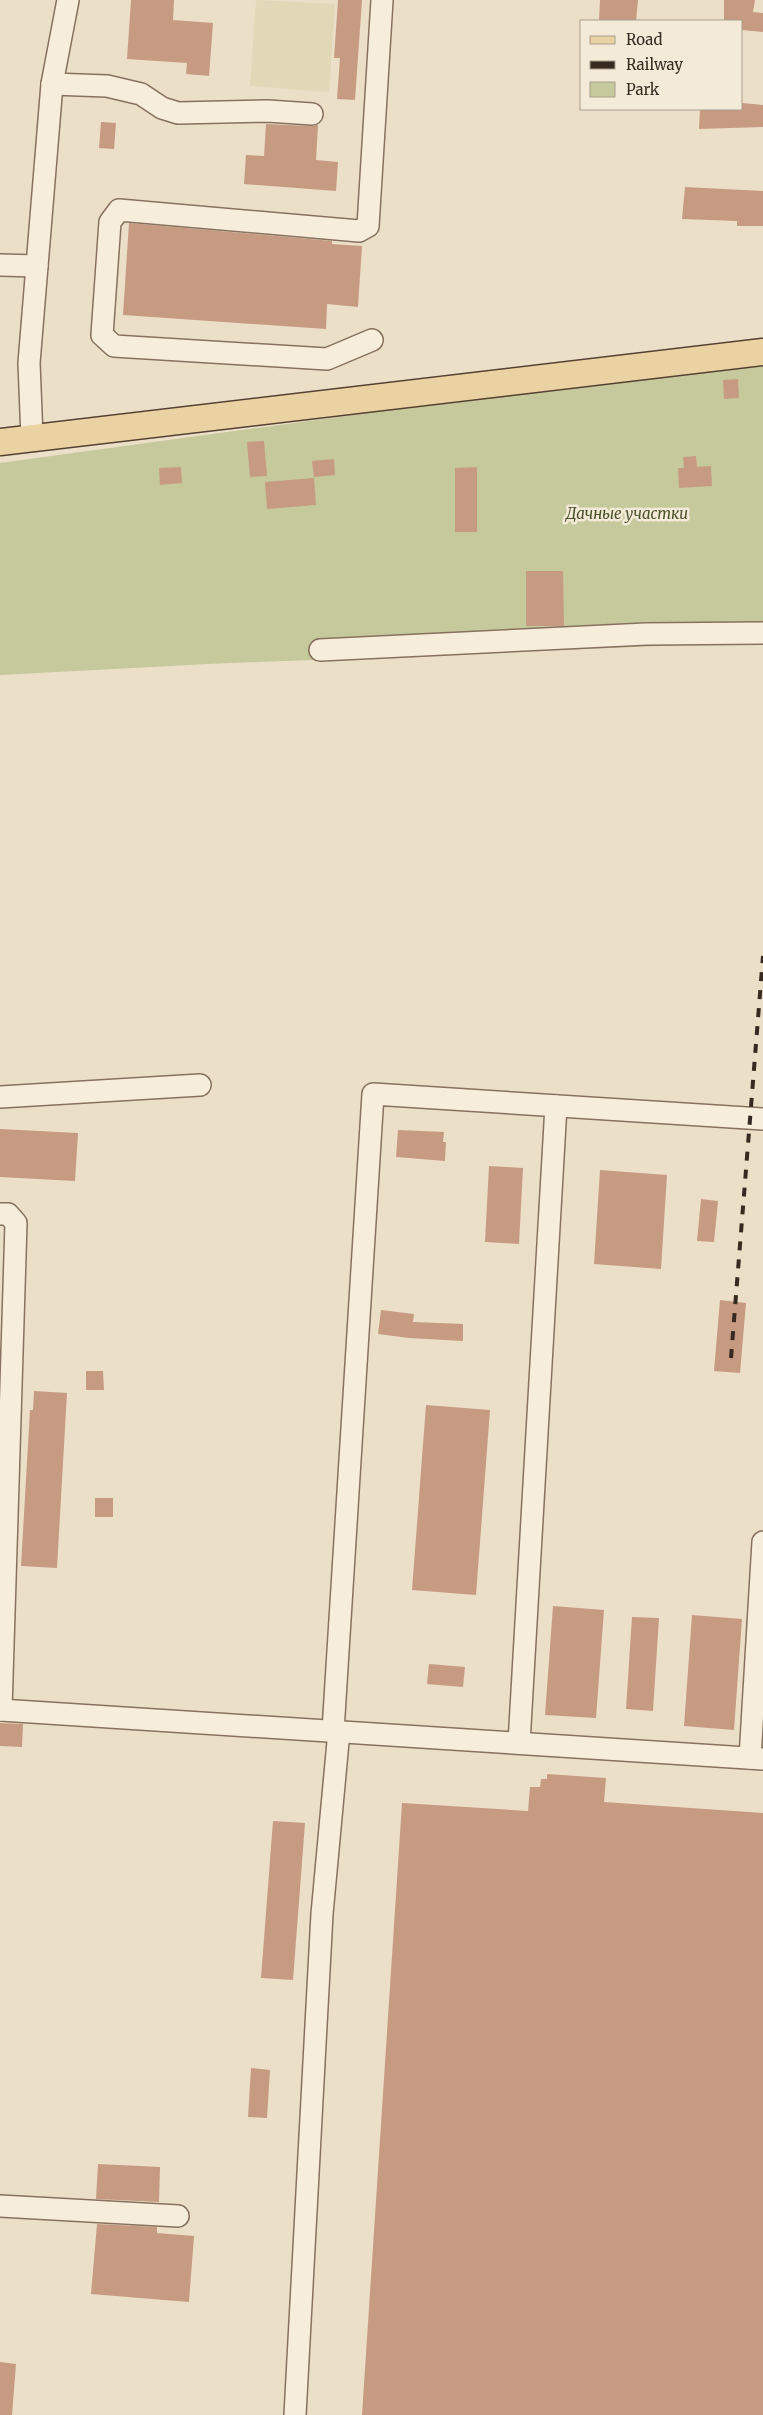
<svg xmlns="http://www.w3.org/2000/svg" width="763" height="2415" font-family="Merriweather,serif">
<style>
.farmland{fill:#e0d8b6}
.green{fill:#c5c99c}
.building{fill:#c79b81}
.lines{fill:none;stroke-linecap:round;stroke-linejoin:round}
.minor-casing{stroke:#86725e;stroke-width:24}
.major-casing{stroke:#544132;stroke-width:29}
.minor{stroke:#f7eddb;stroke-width:21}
.major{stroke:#ebd2a3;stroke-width:26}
.rail{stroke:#372b21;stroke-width:4;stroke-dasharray:9 9;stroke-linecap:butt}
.labels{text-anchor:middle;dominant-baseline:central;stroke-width:5;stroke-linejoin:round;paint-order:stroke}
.park-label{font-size:15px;font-style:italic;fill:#4a5229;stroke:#f3ead7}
</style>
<rect width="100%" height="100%" fill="#ebdfc8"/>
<polygon class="farmland" points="256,0 335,4 329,92 250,86"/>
<polygon class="green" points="763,359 763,642 208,664 0,675 0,463"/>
<g class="building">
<polygon points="131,0 174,0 173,20 213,23 209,76 186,74 187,63 127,59"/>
<polygon points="338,0 362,0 355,100 337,99 340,58 334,58"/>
<polygon points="600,0 638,0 636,21 599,21"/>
<polygon points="724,0 755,0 753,12 763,13 763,32 742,30 742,21 724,21"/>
<polygon points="742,103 763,105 763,127 699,129 700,109 742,109"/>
<polygon points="101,122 116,123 114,149 99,148"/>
<polygon points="266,124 311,126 318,125 316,160 338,162 336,191 244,184 246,155 264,156"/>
<polygon points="685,187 763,191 763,226 737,226 737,221 682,219"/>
<polygon points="129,223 332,241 332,244 362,246 358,307 327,304 326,329 123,315"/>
<polygon points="738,379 739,398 724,399 723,380"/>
<polygon points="264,441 267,476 250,477 247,442"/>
<polygon points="696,456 697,467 711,466 712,486 679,488 678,468 684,468 683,457"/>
<polygon points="334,459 335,475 314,477 312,461"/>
<polygon points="181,467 182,483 160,485 159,468"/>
<polygon points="477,467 477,532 455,532 455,468"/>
<polygon points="314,478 316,505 267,509 265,482"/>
<polygon points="526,571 563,571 564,626 526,626"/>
<polygon points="0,1129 78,1133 75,1181 0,1177"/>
<polygon points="398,1130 444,1132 443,1142 446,1142 445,1161 396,1157"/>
<polygon points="489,1166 523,1168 519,1244 485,1242"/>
<polygon points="600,1170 667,1175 661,1269 594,1264"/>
<polygon points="701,1199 718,1201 714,1242 697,1241"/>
<polygon points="720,1300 746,1303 740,1373 714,1371"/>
<polygon points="381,1310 414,1314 413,1322 463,1324 463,1341 409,1338 378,1334"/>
<polygon points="86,1371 103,1371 104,1390 86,1390"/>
<polygon points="34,1391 67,1393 57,1568 21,1566 30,1410 33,1410"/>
<polygon points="426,1405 490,1410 476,1595 412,1590"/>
<rect x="95" y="1498" width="18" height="19"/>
<polygon points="553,1606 604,1610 596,1718 545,1715"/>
<polygon points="692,1615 742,1619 734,1730 684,1726"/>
<polygon points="632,1617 659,1618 653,1711 626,1709"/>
<polygon points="429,1664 465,1667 463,1687 427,1684"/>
<polygon points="0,1723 23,1724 22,1747 0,1746"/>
<polygon points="547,1774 606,1778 604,1802 763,1813 763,2415 362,2415 402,1803 528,1811 530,1787 540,1787 541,1779 547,1779"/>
<polygon points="273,1821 305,1823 293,1980 261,1978"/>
<polygon points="251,2068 270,2070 267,2118 248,2117"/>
<polygon points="98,2164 160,2167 159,2202 96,2199"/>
<polygon points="97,2224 157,2227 157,2233 194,2236 189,2302 91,2294"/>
<polygon points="0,2362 16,2364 12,2415 0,2415"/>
</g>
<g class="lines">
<g class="minor-casing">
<g id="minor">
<polyline points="52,84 107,86 141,94 162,108 178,113 268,111 312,114"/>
<polyline points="0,265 37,266"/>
<polyline points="372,340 327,359 114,346 102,335 110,222 119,210 359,231 368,226 382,0"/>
<polyline points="32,438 29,363 52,84 68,0"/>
<polyline points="320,650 646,634 763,633"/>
<polyline points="0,1097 200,1085"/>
<polyline points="0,1214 8,1214 16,1223 1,1710"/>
<polyline points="0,1710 763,1759"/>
<polyline points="333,1731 373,1094 763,1119"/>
<polyline points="519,1743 556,1106"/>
<polyline points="750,1758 763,1542"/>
<polyline points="0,2206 178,2216"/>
<polyline points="295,2415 322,1914 339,1731"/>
</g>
</g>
<g class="major-casing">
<polyline id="major" points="0,442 763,352"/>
</g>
<use href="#minor" class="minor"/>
<use href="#major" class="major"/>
<polyline class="rail" points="731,1358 763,956"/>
</g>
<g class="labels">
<g class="park-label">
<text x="627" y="513">Дачные участки</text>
</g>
</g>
<rect x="580" y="20" width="162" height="90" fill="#f3ead7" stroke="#a89e8e"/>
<rect x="590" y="36" width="25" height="8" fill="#ebd2a3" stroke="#a89e8e"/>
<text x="626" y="45" font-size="15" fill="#372b21">Road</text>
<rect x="590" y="61" width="25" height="8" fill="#372b21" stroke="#a89e8e"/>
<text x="626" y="70" font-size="15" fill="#372b21">Railway</text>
<rect x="590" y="82" width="25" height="15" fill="#c5c99c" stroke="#a89e8e"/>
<text x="626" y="95" font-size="15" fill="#372b21">Park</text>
</svg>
